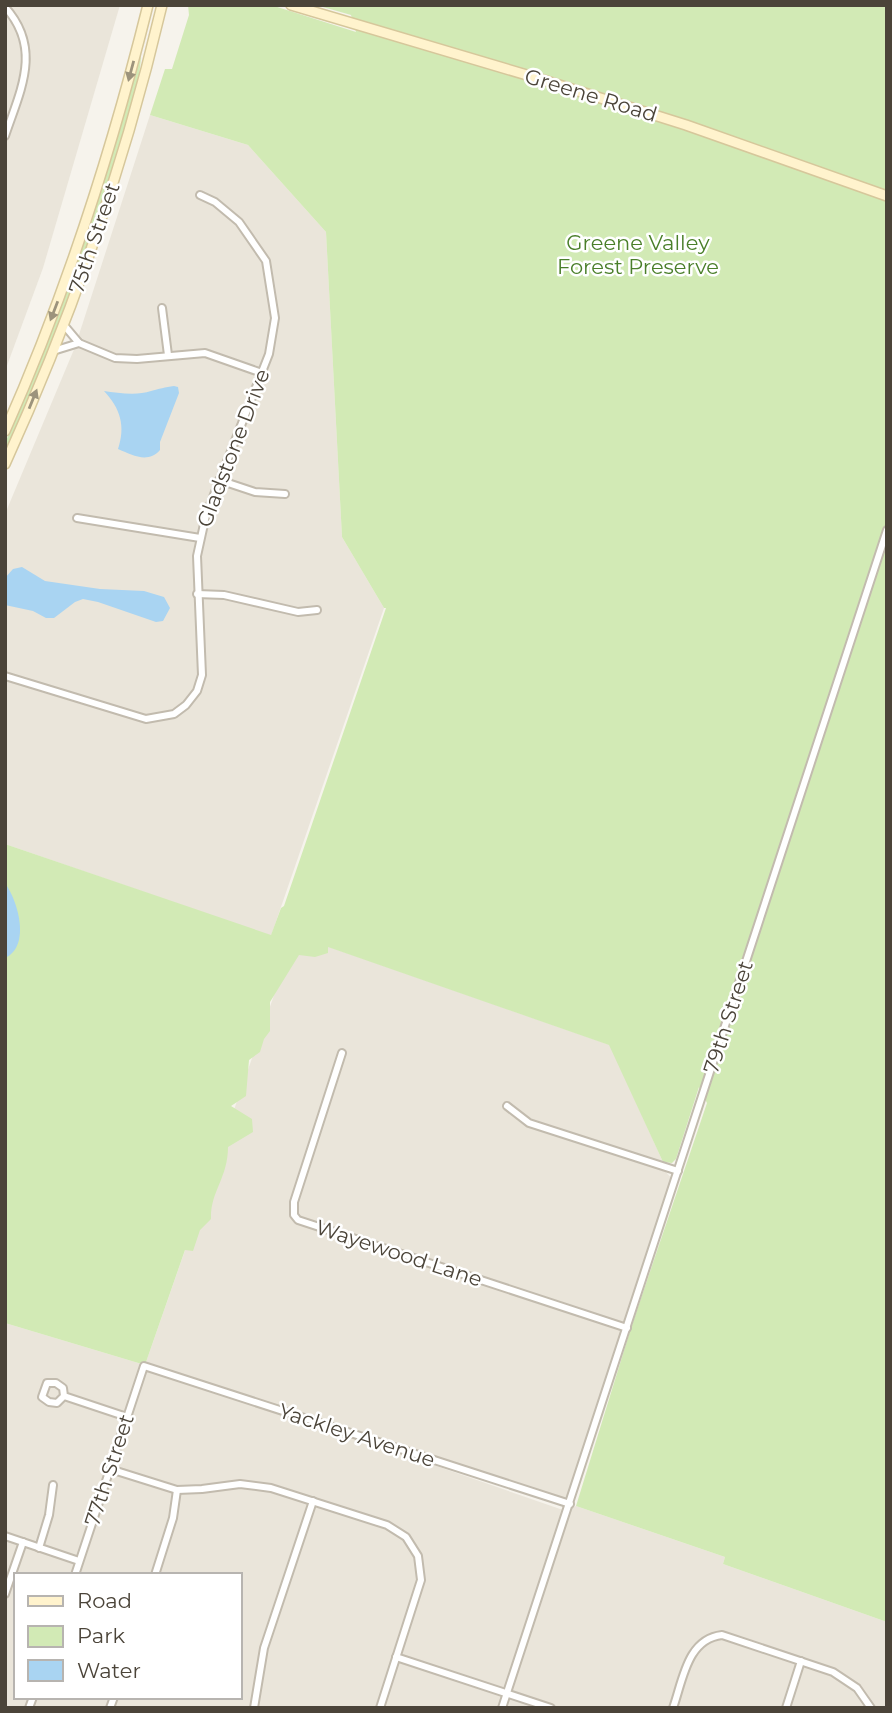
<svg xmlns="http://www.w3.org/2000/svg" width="892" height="1713" font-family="Montserrat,sans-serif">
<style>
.residential{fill:#eae5da;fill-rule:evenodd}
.green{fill:#d2eab5}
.water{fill:#a9d4f2}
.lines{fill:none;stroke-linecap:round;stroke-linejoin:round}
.street-casing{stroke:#c2bbae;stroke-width:10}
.secondary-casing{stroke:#d6c79b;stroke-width:12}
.street{stroke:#fff;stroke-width:6}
.secondary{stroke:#fff3cd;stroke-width:9}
.oneway{fill:#9c937c}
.labels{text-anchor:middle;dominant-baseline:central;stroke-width:5;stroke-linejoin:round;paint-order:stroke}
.street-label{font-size:21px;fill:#4b4439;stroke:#fff}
.park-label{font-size:21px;fill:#4a7f2a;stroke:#fff}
</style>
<rect width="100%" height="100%" fill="#f6f3ec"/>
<g class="residential">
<polygon points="5,5 120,5 43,268 5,371"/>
<polygon points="150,115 248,145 326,232 342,537 384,608 271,936 5,844 5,514 75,347"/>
<path d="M295,935L610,1045L663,1162L661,1170L666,1172L672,1179L627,1316L570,1504L206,1386L563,1510L576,1506L725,1557L723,1564L887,1622V1708H5V1323L145,1365ZM16,1575H240V1697H16Z"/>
</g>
<g class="green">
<path d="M188,5H271L356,32L351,15L316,5H887V1622L723,1564L725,1557L576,1506L631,1328L707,1103L699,1087L676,1159L672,1163L663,1162L609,1045L328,947V953L315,957L299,955L270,1002V1031L264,1039L260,1052L249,1060L246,1096L231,1106L252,1119L253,1132L228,1147C228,1178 210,1192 211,1219L200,1230L193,1251L185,1250L145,1365L5,1323V844L271,935L281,908L284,906L386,608H384L342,537L326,232L248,145L150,115L165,69H172L189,15Z"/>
<path d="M141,55C140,88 125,125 115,158C87,259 47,357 5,453V443C61,317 104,187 141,55Z"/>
</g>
<g class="water">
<path d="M174,386L178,387L179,393L160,442V450C148,464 132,455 118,449C126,426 120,408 104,391C118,393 137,396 151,391C159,389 165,387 174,386Z"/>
<polygon points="22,567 45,581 100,589 144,591 164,597 170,608 163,621 156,622 98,602 83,599 75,602 54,618 46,618 33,611 5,605 5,578 13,569"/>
<path d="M5,883C18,901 31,946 5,958Z"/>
</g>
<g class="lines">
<g class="street-casing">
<g id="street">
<path d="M5,7C43,49 20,91 5,136"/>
<polyline points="162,308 168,355"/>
<polyline points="63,324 79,343 115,358 137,359 205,353 262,373"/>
<polyline points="53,351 79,343"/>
<polyline points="219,480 255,492 285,494"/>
<polyline points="77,518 200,538"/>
<polyline points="197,594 224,595 298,612 317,610"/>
<polyline points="5,676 146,719 174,714 186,705 197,691 202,675 197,556 206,515 269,354 275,318 266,261 239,222 215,202 200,195"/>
<polyline points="342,1053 294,1202 294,1215 298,1220 627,1328"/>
<polyline points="507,1106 529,1123 678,1171"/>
<polyline points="64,1396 63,1388 56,1383 47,1383 42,1397 49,1402 57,1403 64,1396 127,1417"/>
<polyline points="110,1469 177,1490 202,1489 240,1484 271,1488 387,1525 406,1537 418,1556 421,1580 380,1708"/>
<polyline points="5,1536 79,1561"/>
<polyline points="39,1548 49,1515 53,1485"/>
<polyline points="75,1575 144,1366 570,1504"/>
<polyline points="155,1575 173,1518 177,1490"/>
<polyline points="5,1594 23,1542"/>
<polyline points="396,1657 551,1708"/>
<polyline points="29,1708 33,1697"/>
<polyline points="110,1708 114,1697"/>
<polyline points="254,1708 264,1648 313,1501"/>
<polyline points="502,1708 887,530"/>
<path d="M673,1708C683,1680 687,1639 722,1635L833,1672L857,1688L871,1708"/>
<polyline points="786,1708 801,1661"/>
</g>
</g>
<g class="secondary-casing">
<g id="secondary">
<polyline points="291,5 537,78 686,125 887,196"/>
<path d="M5,431C66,294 112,150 148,5"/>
<path d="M5,464C72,317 125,163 162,5"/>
</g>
</g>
<use href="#street" class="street"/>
<use href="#secondary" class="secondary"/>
</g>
<defs><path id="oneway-solid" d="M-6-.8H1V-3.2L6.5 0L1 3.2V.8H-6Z" transform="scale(1.75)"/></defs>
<g class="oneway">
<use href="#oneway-solid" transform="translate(131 71) rotate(105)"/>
<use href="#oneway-solid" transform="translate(54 311) rotate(111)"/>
<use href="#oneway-solid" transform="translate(33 399) rotate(-68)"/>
</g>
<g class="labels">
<g class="street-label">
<text transform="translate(591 95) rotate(17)">Greene Road</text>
<text transform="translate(94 238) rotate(-71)">75th Street</text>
<text transform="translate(233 448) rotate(-69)">Gladstone Drive</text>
<text transform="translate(728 1017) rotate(-72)">79th Street</text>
<text transform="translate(399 1253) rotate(18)">Wayewood Lane</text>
<text transform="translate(357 1435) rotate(18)">Yackley Avenue</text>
<text transform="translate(109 1470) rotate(-72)">77th Street</text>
</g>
<g class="park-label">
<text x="638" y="242">Greene Valley<tspan x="638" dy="24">Forest Preserve</tspan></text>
</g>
</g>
<rect width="892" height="1713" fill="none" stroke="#4b4439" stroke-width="14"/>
<rect x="14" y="1573" width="228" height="126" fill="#ffffff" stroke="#b7b4b0" stroke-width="2"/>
<rect x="28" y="1596" width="35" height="10" fill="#fff3cd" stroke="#b7b4b0" stroke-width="2"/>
<text x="77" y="1608" font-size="21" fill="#4b4439">Road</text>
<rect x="28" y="1626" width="35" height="21" fill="#d2eab5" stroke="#b7b4b0" stroke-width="2"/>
<text x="77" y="1643" font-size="21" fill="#4b4439">Park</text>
<rect x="28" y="1660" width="35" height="21" fill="#a9d4f2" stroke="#b7b4b0" stroke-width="2"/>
<text x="77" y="1678" font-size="21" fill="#4b4439">Water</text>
</svg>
